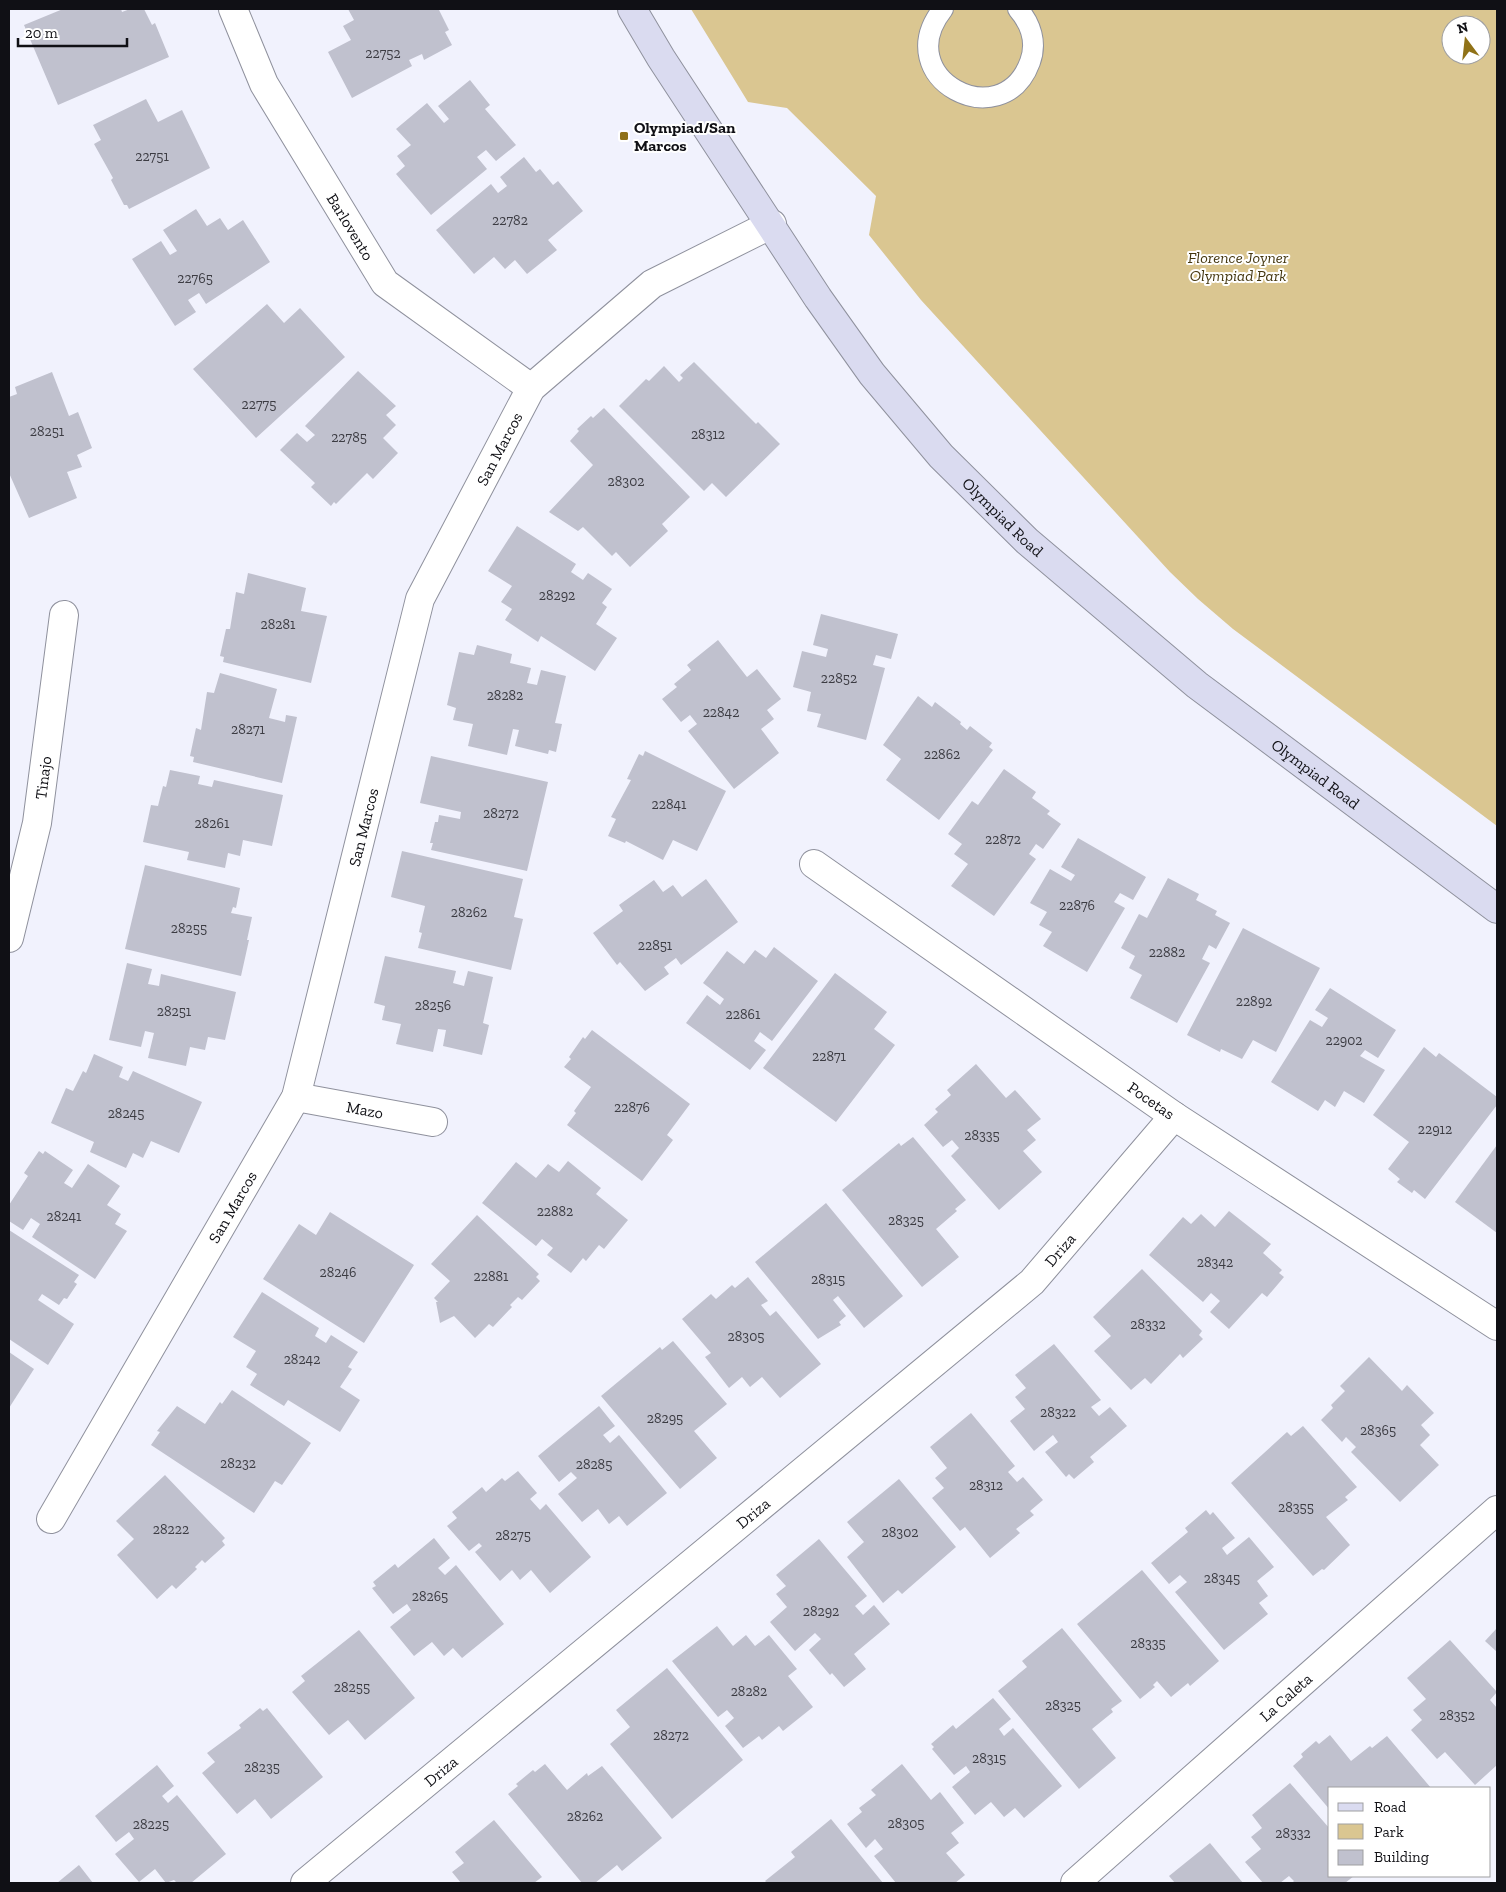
<svg xmlns="http://www.w3.org/2000/svg" width="1506" height="1892" font-family="'Zilla Slab',serif">
<style>
.green{fill:#dac691;fill-rule:evenodd}
.building{fill:#c0c1ce}
.lines{fill:none;stroke-linecap:round;stroke-linejoin:round}
.lane-casing{stroke:#8f919d;stroke-width:22}
.street-casing{stroke:#8f919d;stroke-width:30}
.secondary-casing{stroke:#8f919d;stroke-width:30}
.lane{stroke:#fff;stroke-width:20}
.street{stroke:#fff;stroke-width:28}
.secondary{stroke:#dadbf0;stroke-width:28}
.poi-dot{fill:#907217;stroke:#fff;stroke-width:2}
.labels{text-anchor:middle;dominant-baseline:central;stroke-width:4;stroke-linejoin:round;paint-order:stroke}
.number-label{font-size:14px;fill:#3c3c43}
.poi-label{font-size:16px;font-weight:bold;fill:#101015;stroke:#fff;text-anchor:start}
.street-label{font-size:16px;fill:#101015;stroke:#fff}
.park-label{font-size:16px;font-style:italic;fill:#44360f;stroke:#fff}
</style>
<rect width="100%" height="100%" fill="#f1f2fd"/>
<path class="green" d="M691,9H1497V826L1233,629L1198,599L1170,572L921,300L869,235L876,196L787,108L748,102ZM1451,25H1481V55H1451Z"/>
<g class="building">
<polygon points="63,9 121,9 122,12 130,9 144,9 152,25 155,23 169,57 58,105 24,25"/>
<polygon points="348,9 441,9 439,10 449,30 445,32 452,45 424,60 422,54 409,60 412,66 352,98 328,52 351,40 343,26 354,20"/>
<polygon points="470,80 490,105 485,109 516,145 496,161 486,150 477,157 487,169 431,215 396,174 405,166 397,156 411,145 396,129 427,103 444,123 449,119 438,106"/>
<polygon points="146,99 158,122 182,110 210,168 129,209 127,205 124,205 111,180 113,178 94,144 101,140 93,125"/>
<polygon points="524,157 536,172 540,169 553,185 558,181 583,211 548,240 557,250 527,274 515,260 505,269 494,257 474,274 436,230 491,184 498,193 507,186 500,177"/>
<polygon points="196,209 207,226 220,218 228,230 243,220 270,262 206,304 199,293 188,300 196,312 175,326 132,259 161,241 170,255 177,251 163,230"/>
<polygon points="267,304 284,323 300,308 345,357 256,438 193,369"/>
<polygon points="694,362 756,424 758,422 780,444 726,497 712,483 704,491 619,406 646,379 649,381 664,366 679,382 683,378 680,375"/>
<polygon points="358,371 396,406 386,415 396,425 383,438 398,453 373,479 367,473 336,504 334,502 331,506 311,487 315,483 280,450 297,433 307,442 315,435 305,426"/>
<polygon points="52,372 69,416 78,412 92,448 77,455 82,467 67,472 77,498 29,518 9,473 9,397 17,394 15,387"/>
<polygon points="604,408 690,497 662,524 668,531 630,567 616,552 612,556 583,527 578,531 549,512 593,465 570,441 579,431 577,429 591,416 593,418"/>
<polygon points="517,526 576,564 571,572 583,580 588,573 612,589 602,603 607,607 596,624 617,638 595,671 541,636 538,642 505,620 512,609 501,602 512,586 488,571"/>
<polygon points="248,573 306,588 301,611 327,616 311,683 223,662 224,657 220,656 226,629 230,629 236,592 244,594"/>
<polygon points="821,614 898,634 891,659 876,655 873,665 885,668 866,740 817,727 821,714 807,711 811,692 793,687 802,651 826,657 828,649 813,645"/>
<polygon points="718,640 747,677 757,669 781,699 767,710 774,719 761,729 779,753 734,789 688,731 697,724 690,715 681,722 662,699 677,687 674,684 691,670 687,665"/>
<polygon points="477,645 512,654 510,663 531,668 527,683 537,685 541,670 566,676 555,723 562,724 556,752 549,750 548,754 515,746 519,730 513,729 507,755 468,746 473,724 453,720 456,708 447,705 459,652 474,655"/>
<polygon points="220,673 277,689 269,718 285,722 286,715 297,717 282,783 193,762 194,757 190,756 196,728 201,730 207,692 214,693"/>
<polygon points="918,696 932,707 935,702 961,722 960,724 967,730 970,726 992,743 989,747 993,750 939,820 886,780 901,759 883,745"/>
<polygon points="645,751 726,791 697,851 673,840 663,860 626,841 625,843 608,836 616,819 611,817 631,780 627,779 639,754 643,756"/>
<polygon points="431,756 548,782 527,871 431,850 433,843 430,843 435,822 438,822 439,815 460,819 461,812 420,803"/>
<polygon points="1004,769 1036,792 1032,798 1050,811 1047,814 1061,824 1043,849 1036,844 1029,854 1036,859 994,916 951,886 968,864 954,854 962,844 948,834 972,801 978,805"/>
<polygon points="170,770 200,776 198,784 212,787 214,780 283,795 272,846 243,840 240,856 228,853 225,868 187,860 189,852 143,842 151,805 158,806 163,786 166,787"/>
<polygon points="1078,838 1146,877 1133,900 1120,893 1114,902 1125,908 1087,972 1043,946 1052,932 1039,925 1047,912 1030,903 1050,869 1071,881 1075,875 1061,867"/>
<polygon points="402,851 523,879 514,917 523,919 511,970 418,948 422,933 419,932 425,906 391,897"/>
<polygon points="145,865 240,888 236,908 233,907 231,913 252,917 247,940 249,940 241,976 125,949"/>
<polygon points="1168,878 1199,894 1196,900 1217,911 1215,915 1230,923 1216,949 1209,945 1202,959 1210,963 1177,1023 1130,998 1142,975 1129,968 1135,956 1121,948 1139,914 1147,918"/>
<polygon points="706,879 738,922 681,965 676,958 664,967 669,974 645,991 620,962 617,965 593,933 623,911 619,905 654,880 663,892 673,885 682,897"/>
<polygon points="1243,928 1320,968 1276,1052 1253,1040 1242,1059 1221,1049 1220,1052 1187,1035"/>
<polygon points="774,947 818,981 772,1041 760,1032 754,1041 766,1050 750,1070 686,1023 707,995 720,1005 724,999 703,983 727,951 744,964 755,950 766,958"/>
<polygon points="385,956 456,971 453,983 464,986 468,971 493,977 483,1023 489,1025 482,1055 443,1046 446,1030 438,1029 433,1052 396,1044 401,1024 382,1020 385,1006 374,1003"/>
<polygon points="127,963 152,969 148,984 159,986 161,974 236,992 225,1040 208,1037 205,1050 190,1047 186,1066 148,1058 154,1033 145,1031 141,1047 109,1040"/>
<polygon points="835,973 887,1012 874,1029 895,1045 836,1122 763,1068"/>
<polygon points="1330,988 1396,1030 1378,1058 1365,1050 1360,1056 1385,1070 1364,1103 1344,1091 1335,1107 1325,1100 1318,1111 1271,1082 1310,1020 1322,1027 1328,1018 1315,1010"/>
<polygon points="592,1030 690,1104 667,1135 673,1140 642,1181 567,1125 576,1113 574,1111 591,1087 564,1067 571,1059 569,1057 583,1037 585,1039"/>
<polygon points="1424,1047 1436,1057 1439,1053 1497,1097 1497,1105 1425,1199 1414,1190 1412,1193 1397,1182 1400,1179 1388,1169 1409,1142 1373,1115"/>
<polygon points="94,1054 123,1067 119,1077 128,1081 133,1071 202,1102 179,1153 151,1141 143,1158 133,1153 126,1168 90,1152 94,1142 51,1123 66,1088 73,1091 83,1071 86,1073"/>
<polygon points="976,1064 1006,1098 1015,1090 1041,1119 1027,1130 1036,1140 1023,1151 1042,1172 999,1210 951,1156 959,1148 952,1140 943,1147 924,1125 938,1112 935,1109 951,1095 947,1090"/>
<polygon points="913,1137 966,1200 955,1209 957,1211 936,1229 959,1257 922,1287 842,1190 899,1143 901,1146"/>
<polygon points="1497,1145 1497,1233 1455,1202"/>
<polygon points="39,1151 43,1154 45,1151 73,1170 64,1183 72,1188 88,1164 120,1186 107,1205 121,1214 115,1224 127,1231 95,1279 32,1237 40,1224 31,1218 23,1230 9,1221 9,1205 28,1176 24,1173"/>
<polygon points="568,1161 601,1188 596,1194 628,1220 604,1249 599,1245 586,1261 583,1258 571,1273 547,1255 553,1248 542,1239 536,1246 482,1203 516,1162 536,1178 548,1164 559,1172"/>
<polygon points="826,1203 903,1296 864,1328 838,1296 833,1300 846,1316 839,1322 841,1325 818,1339 755,1262"/>
<polygon points="1229,1211 1271,1244 1263,1253 1282,1270 1279,1273 1284,1277 1267,1297 1262,1293 1229,1329 1210,1312 1220,1301 1211,1293 1203,1302 1149,1255 1183,1217 1191,1224 1201,1214 1215,1227"/>
<polygon points="330,1212 414,1265 364,1343 263,1279 299,1224 316,1235"/>
<polygon points="477,1215 539,1274 536,1277 540,1281 522,1300 518,1297 510,1305 512,1307 493,1327 489,1324 475,1338 454,1316 440,1323 436,1302 438,1302 434,1298 450,1281 431,1264"/>
<polygon points="9,1230 79,1275 74,1282 77,1284 67,1299 64,1298 59,1305 42,1294 38,1300 74,1324 48,1365 9,1339"/>
<polygon points="1142,1269 1202,1331 1199,1335 1203,1339 1183,1358 1180,1354 1151,1384 1145,1378 1131,1390 1094,1351 1111,1336 1093,1317"/>
<polygon points="748,1277 768,1301 761,1305 770,1316 776,1311 821,1364 780,1398 762,1377 750,1387 742,1377 729,1388 705,1357 711,1353 682,1319 711,1294 716,1299 732,1285 735,1288"/>
<polygon points="262,1292 319,1328 315,1336 326,1343 331,1335 358,1352 348,1367 352,1369 340,1387 360,1400 340,1432 288,1400 284,1406 250,1385 257,1374 246,1367 256,1351 233,1337"/>
<polygon points="673,1341 727,1404 694,1431 717,1458 680,1489 601,1396 660,1347 662,1350"/>
<polygon points="1054,1344 1101,1400 1091,1407 1099,1416 1110,1407 1127,1426 1090,1457 1094,1462 1074,1479 1069,1474 1066,1477 1045,1452 1058,1442 1053,1435 1034,1451 1010,1421 1025,1409 1015,1397 1026,1388 1015,1375"/>
<polygon points="9,1352 34,1369 9,1408"/>
<polygon points="1369,1357 1402,1391 1407,1385 1434,1413 1421,1425 1430,1435 1420,1445 1439,1465 1400,1502 1351,1452 1356,1447 1346,1437 1342,1442 1321,1420 1333,1408 1331,1405 1345,1391 1340,1386"/>
<polygon points="232,1390 311,1443 282,1485 275,1481 254,1513 151,1445 160,1432 157,1431 177,1406 205,1424 220,1402 222,1404"/>
<polygon points="599,1406 615,1426 603,1435 610,1443 619,1435 667,1493 627,1526 619,1516 609,1524 598,1509 582,1522 558,1494 577,1478 571,1472 559,1482 538,1456"/>
<polygon points="971,1413 1015,1466 1008,1472 1017,1482 1023,1477 1043,1500 1030,1511 1034,1515 1016,1529 1020,1533 990,1558 965,1527 960,1531 932,1498 944,1488 935,1478 947,1468 930,1447"/>
<polygon points="1303,1426 1357,1487 1345,1497 1348,1500 1326,1517 1350,1545 1324,1570 1322,1569 1313,1576 1231,1483 1287,1432 1291,1436"/>
<polygon points="518,1471 537,1493 530,1499 540,1510 546,1504 591,1557 550,1593 531,1570 520,1580 512,1570 500,1581 475,1552 482,1546 479,1543 469,1551 447,1526 457,1518 452,1512 482,1487 486,1492 502,1478 505,1481"/>
<polygon points="165,1475 225,1538 222,1541 225,1545 205,1563 202,1560 195,1567 197,1569 176,1589 172,1585 157,1599 117,1555 134,1539 116,1521"/>
<polygon points="899,1479 956,1547 902,1594 898,1590 883,1603 847,1557 864,1542 847,1522"/>
<polygon points="1206,1510 1210,1515 1213,1512 1235,1538 1222,1548 1227,1555 1249,1537 1274,1567 1257,1581 1268,1596 1259,1603 1268,1614 1224,1650 1175,1592 1187,1582 1180,1575 1169,1584 1151,1563 1188,1532 1185,1528"/>
<polygon points="434,1538 450,1558 438,1568 445,1575 456,1565 504,1624 462,1658 453,1648 444,1656 432,1642 414,1656 390,1627 411,1610 407,1604 393,1614 372,1588 376,1586 373,1582 395,1564 398,1568"/>
<polygon points="819,1539 867,1596 855,1606 863,1615 874,1605 890,1624 854,1654 866,1669 844,1687 832,1673 830,1675 809,1650 821,1639 815,1633 795,1651 770,1622 787,1607 776,1594 786,1586 776,1575"/>
<polygon points="1142,1570 1219,1661 1190,1686 1188,1683 1171,1697 1157,1681 1153,1685 1155,1687 1140,1699 1077,1624"/>
<polygon points="717,1626 733,1646 746,1635 755,1646 769,1635 797,1669 788,1676 813,1707 783,1731 779,1726 762,1740 759,1736 743,1748 725,1726 734,1718 727,1710 718,1717 672,1661"/>
<polygon points="1062,1628 1122,1701 1111,1709 1113,1712 1092,1729 1116,1758 1079,1789 998,1691 1027,1667 1022,1661"/>
<polygon points="1497,1628 1497,1652 1485,1641"/>
<polygon points="359,1630 415,1698 365,1740 348,1720 329,1735 292,1692 305,1681 301,1676"/>
<polygon points="1450,1640 1497,1692 1490,1700 1497,1708 1497,1765 1475,1785 1445,1752 1437,1759 1411,1730 1422,1720 1413,1710 1426,1699 1407,1678"/>
<polygon points="667,1668 743,1760 672,1819 610,1744 630,1727 616,1710"/>
<polygon points="993,1698 1011,1719 999,1729 1004,1736 1013,1728 1062,1786 1024,1818 1015,1808 1004,1817 991,1802 975,1815 952,1787 970,1772 966,1766 954,1775 932,1749 934,1747 931,1744 953,1725 956,1729"/>
<polygon points="260,1708 263,1711 267,1708 323,1777 271,1819 255,1799 237,1814 202,1773 215,1762 207,1753 241,1728 239,1725"/>
<polygon points="1330,1735 1351,1761 1370,1746 1372,1748 1387,1736 1431,1788 1330,1788 1330,1810 1293,1766 1303,1757 1301,1754 1316,1741 1319,1744"/>
<polygon points="545,1764 567,1790 587,1773 588,1776 602,1766 662,1838 622,1871 617,1865 595,1883 582,1883 508,1794 518,1786 516,1784 533,1770 535,1772"/>
<polygon points="902,1764 931,1800 940,1792 964,1823 951,1833 959,1843 946,1853 965,1875 955,1883 896,1883 874,1856 883,1849 875,1839 866,1848 847,1824 862,1812 859,1808 876,1795 871,1790"/>
<polygon points="157,1765 174,1786 162,1796 168,1803 177,1795 226,1854 191,1883 177,1883 174,1880 166,1883 155,1869 139,1882 115,1854 134,1839 129,1832 116,1842 95,1816"/>
<polygon points="1290,1783 1330,1829 1330,1876 1354,1876 1345,1883 1292,1883 1294,1881 1289,1876 1280,1883 1263,1883 1245,1862 1261,1849 1251,1837 1262,1828 1252,1815"/>
<polygon points="831,1819 883,1883 767,1883 765,1881 795,1857 791,1852"/>
<polygon points="494,1820 542,1877 534,1883 461,1883 452,1872 464,1863 455,1852"/>
<polygon points="1210,1843 1243,1883 1175,1883 1169,1876"/>
<polygon points="79,1865 93,1883 57,1883"/>
</g>
<g class="lines">
<g class="lane-casing">
<path id="lane" d="M943,9C888,78 1002,138 1030,62C1037,43 1031,24 1018,9"/>
</g>
<g class="street-casing">
<g id="street">
<path id="s1" d="M233,9L264,84L385,283L531,388"/>
<path id="s2" d="M814,864L1174,1116L1497,1326"/>
<path id="s3" d="M9,938L37,823L64,615"/>
<path id="s4" d="M296,1097L433,1122"/>
<path id="s5" d="M51,1519L296,1097L420,599L531,388L652,284L772,224"/>
<path id="s6" d="M305,1883L1032,1282L1174,1116"/>
<path id="s7" d="M1075,1883L1497,1510"/>
</g>
</g>
<g class="secondary-casing">
<g id="secondary">
<path id="s8" d="M632,9L661,58L818,298L872,374L941,456L1027,541L1197,685L1497,909"/>
</g>
</g>
<use href="#lane" class="lane"/>
<use href="#street" class="street"/>
<use href="#secondary" class="secondary"/>
</g>
<rect class="poi-dot" x="619" y="131" width="10" height="10" rx="2.5"/>
<g class="labels">
<g class="number-label">
<text x="383" y="53">22752</text>
<text x="152" y="156">22751</text>
<text x="510" y="220">22782</text>
<text x="195" y="278">22765</text>
<text x="259" y="404">22775</text>
<text x="47" y="431">28251</text>
<text x="708" y="434">28312</text>
<text x="349" y="437">22785</text>
<text x="626" y="481">28302</text>
<text x="557" y="595">28292</text>
<text x="278" y="624">28281</text>
<text x="839" y="678">22852</text>
<text x="505" y="695">28282</text>
<text x="721" y="712">22842</text>
<text x="248" y="729">28271</text>
<text x="942" y="754">22862</text>
<text x="669" y="804">22841</text>
<text x="501" y="813">28272</text>
<text x="212" y="823">28261</text>
<text x="1003" y="839">22872</text>
<text x="1077" y="905">22876</text>
<text x="469" y="912">28262</text>
<text x="189" y="928">28255</text>
<text x="655" y="945">22851</text>
<text x="1167" y="952">22882</text>
<text x="1254" y="1001">22892</text>
<text x="433" y="1005">28256</text>
<text x="174" y="1011">28251</text>
<text x="743" y="1014">22861</text>
<text x="1344" y="1040">22902</text>
<text x="829" y="1056">22871</text>
<text x="632" y="1107">22876</text>
<text x="126" y="1113">28245</text>
<text x="1435" y="1129">22912</text>
<text x="982" y="1135">28335</text>
<text x="555" y="1211">22882</text>
<text x="64" y="1216">28241</text>
<text x="906" y="1220">28325</text>
<text x="1215" y="1262">28342</text>
<text x="338" y="1272">28246</text>
<text x="491" y="1276">22881</text>
<text x="828" y="1279">28315</text>
<text x="1148" y="1324">28332</text>
<text x="746" y="1336">28305</text>
<text x="302" y="1359">28242</text>
<text x="1058" y="1412">28322</text>
<text x="665" y="1418">28295</text>
<text x="1378" y="1430">28365</text>
<text x="238" y="1463">28232</text>
<text x="594" y="1464">28285</text>
<text x="986" y="1485">28312</text>
<text x="1296" y="1507">28355</text>
<text x="171" y="1529">28222</text>
<text x="900" y="1532">28302</text>
<text x="513" y="1535">28275</text>
<text x="1222" y="1578">28345</text>
<text x="430" y="1596">28265</text>
<text x="821" y="1611">28292</text>
<text x="1148" y="1643">28335</text>
<text x="352" y="1687">28255</text>
<text x="749" y="1691">28282</text>
<text x="1063" y="1705">28325</text>
<text x="1457" y="1715">28352</text>
<text x="671" y="1735">28272</text>
<text x="989" y="1758">28315</text>
<text x="262" y="1767">28235</text>
<text x="585" y="1816">28262</text>
<text x="906" y="1823">28305</text>
<text x="151" y="1824">28225</text>
<text x="1293" y="1833">28332</text>
</g>
<g class="poi-label">
<text x="634" y="127">Olympiad/San<tspan x="634" dy="18">Marcos</tspan></text>
</g>
<g class="street-label">
<text stroke="none"><textPath href="#s1" startOffset="248">Barlovento</textPath></text>
<text stroke="none"><textPath href="#s5" startOffset="1171">San Marcos</textPath></text>
<text stroke="none"><textPath href="#s8" startOffset="631">Olympiad Road</textPath></text>
<text stroke="none"><textPath href="#s8" startOffset="1036">Olympiad Road</textPath></text>
<text stroke="none"><textPath href="#s3" startOffset="164">Tinajo</textPath></text>
<text stroke="none"><textPath href="#s5" startOffset="766">San Marcos</textPath></text>
<text stroke="none"><textPath href="#s2" startOffset="412">Pocetas</textPath></text>
<text stroke="none"><textPath href="#s4" startOffset="70">Mazo</textPath></text>
<text stroke="none"><textPath href="#s5" startOffset="361">San Marcos</textPath></text>
<text stroke="none"><textPath href="#s6" startOffset="986">Driza</textPath></text>
<text stroke="none"><textPath href="#s6" startOffset="581">Driza</textPath></text>
<text stroke="none"><textPath href="#s7" startOffset="281">La Caleta</textPath></text>
<text stroke="none"><textPath href="#s6" startOffset="176">Driza</textPath></text>
</g>
<g class="park-label">
<text x="1238" y="257">Florence Joyner<tspan x="1238" dy="18">Olympiad Park</tspan></text>
</g>
</g>
<rect width="1506" height="1892" fill="none" stroke="#101015" stroke-width="20"/>
<rect x="1328" y="1787" width="162" height="90" fill="#ffffff" stroke="#9f9fa1"/>
<rect x="1338" y="1803" width="25" height="8" fill="#dadbf0" stroke="#9f9fa1"/>
<text x="1374" y="1812" font-size="15" fill="#101015">Road</text>
<rect x="1338" y="1824" width="25" height="15" fill="#dac691" stroke="#9f9fa1"/>
<text x="1374" y="1837" font-size="15" fill="#101015">Park</text>
<rect x="1338" y="1850" width="25" height="15" fill="#c0c1ce" stroke="#9f9fa1"/>
<text x="1374" y="1862" font-size="15" fill="#101015">Building</text>
<g transform="translate(1466 40) rotate(345)"><circle r="24" fill="#ffffff" stroke="#9f9fa1"/>
<path d="M0-4L9 19L0 12L-9 19Z" fill="#907217"/>
<text y="-8" font-size="14" font-weight="bold" text-anchor="middle" fill="#101015">N</text>
</g>
<path d="M18 38v8h109v-8" fill="none" stroke="#101015" stroke-width="2.5"/>
<text x="25" y="38" font-size="15" fill="#101015" stroke="#ffffff" stroke-width="4" paint-order="stroke">20 m</text>
</svg>
